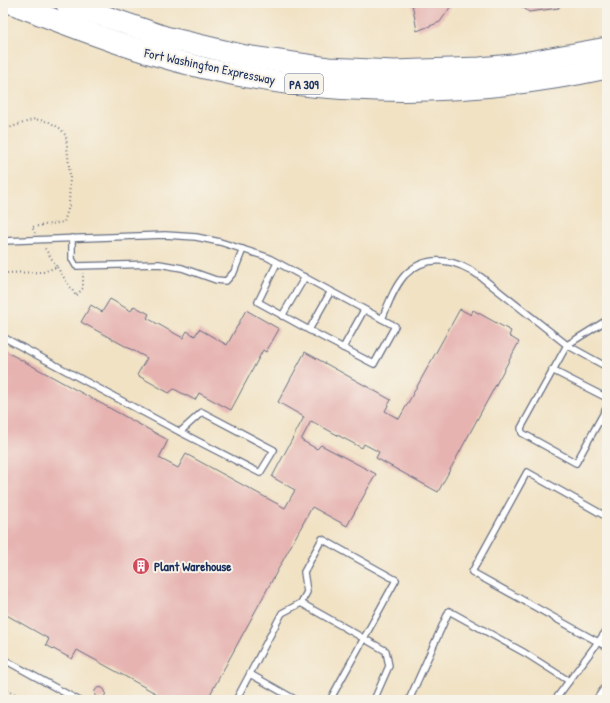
<svg xmlns="http://www.w3.org/2000/svg" width="610" height="703" font-family="'Patrick Hand',sans-serif">
<style>
.building{fill:#e6b3b1}
.lines{fill:none;stroke-linecap:round;stroke-linejoin:round}
.service-casing{stroke:#666e82;stroke-width:8}
.motorway-casing{stroke:#666e82;stroke-width:23}
.path{stroke:#666e82;stroke-width:2;stroke-dasharray:1 3;stroke-linecap:butt}
.service{stroke:#fff;stroke-width:5.5}
.motorway{stroke:#fff;stroke-width:21}
.labels{text-anchor:middle;dominant-baseline:central;stroke-width:4;stroke-linejoin:round;paint-order:stroke}
.shield{fill:#f7f3e8;stroke:#5d6a87;stroke-width:1}
.shield-label{font-size:12px;font-weight:bold;fill:#1b2f5e}
.street-label{font-size:13px;fill:#1b2f5e;stroke:#f7f3e8}
.poi-label{font-size:13px;font-weight:bold;fill:#1b2f5e;stroke:#f7f3e8;text-anchor:start}
</style>
<rect width="100%" height="100%" fill="#f7f3e8"/>
<filter id="ink" filterUnits="userSpaceOnUse"><feTurbulence type="fractalNoise" baseFrequency=".025" numOctaves="2"/><feDisplacementMap in="SourceGraphic" scale="8" xChannelSelector="R" yChannelSelector="G"/><feConvolveMatrix kernelMatrix="1 2 1 2 8 2 1 2 1" color-interpolation-filters="sRGB"/></filter>
<filter id="wash" filterUnits="userSpaceOnUse"><feTurbulence type="fractalNoise" baseFrequency=".012" numOctaves="4" result="noise"/><feDisplacementMap in="SourceGraphic" scale="16" xChannelSelector="R" yChannelSelector="G"/><feGaussianBlur stdDeviation="0.9" result="paint"/><feColorMatrix in="noise" values="0 0 0 0 0 0 0 0 0 0 0 0 0 0 0 0 0 1.4 0 .05"/><feComposite in="paint" operator="in"/></filter>
<g filter="url(#wash)">
<rect width="100%" height="100%" fill="#f1e2c4"/>
<g id="blocks">
<g class="building">
<polygon points="412,3 453,3 440,22 417,31"/>
<polygon points="517,3 558,3 559,8 529,12"/>
<polygon points="110,299 131,311 134,306 149,314 147,318 183,338 187,331 195,336 199,329 227,345 246,310 279,329 266,352 263,350 231,410 199,393 195,400 174,389 169,393 137,375 147,358 81,322 91,305 102,312"/>
<polygon points="460,309 471,315 473,310 511,331 509,336 519,342 438,492 376,458 379,452 364,444 362,448 311,421 301,440 317,449 321,445 376,474 347,526 312,507 207,700 168,700 77,650 72,659 46,645 49,639 3,613 3,350 168,440 159,458 178,468 186,454 285,508 295,490 272,477 304,417 278,402 305,352 391,400 385,411 399,419"/>
<circle cx="100" cy="693" r="5.5"/>
</g>
</g>
</g>
<g filter="url(#ink)">
<use href="#blocks" fill-opacity="0" stroke="#666e82" stroke-width="1"/>
<g class="lines">
<g class="service-casing">
<g id="service">
<polyline points="72,238 72,259 76,266 159,264 182,268 216,280 226,281 234,272 243,249"/>
<polyline points="3,241 165,235 196,237 220,242 267,257 395,326 374,364 309,330"/>
<polyline points="277,263 258,302 309,330 331,291"/>
<polyline points="282,316 305,277"/>
<path d="M382,319C388,305 394,287 405,275C428,252 458,260 481,277L567,345L607,367"/>
<polyline points="607,320 567,345 521,428 522,433 576,463 607,407"/>
<polyline points="3,337 180,432 260,473 274,450 202,412 180,432"/>
<polyline points="343,348 364,310"/>
<polyline points="552,370 607,398"/>
<polyline points="607,517 527,472 472,572 607,647"/>
<polyline points="301,603 386,651 389,666 374,700"/>
<polyline points="3,659 78,700"/>
<polyline points="250,674 296,700"/>
<polyline points="236,700 282,613 301,603 307,592 304,572 322,539 396,580 330,700"/>
<polyline points="409,700 449,611 525,653 569,681"/>
<polyline points="555,700 607,630"/>
<polyline points="596,700 607,684"/>
</g>
</g>
<g class="motorway-casing">
<g id="motorway">
<path d="M11,3C57,21 102,39 149,53C297,99 456,101 607,68"/>
<polyline points="66,3 165,37 245,56 328,68 394,71 480,68 512,65 607,48"/>
</g>
</g>
<g class="path">
<polyline points="3,130 35,119 49,122 61,129 66,136 70,176 69,206 64,222 32,227 35,233"/>
<polyline points="57,267 76,296 83,288 83,273"/>
<polyline points="3,273 43,272 57,267 44,247"/>
<polyline points="3,689 30,700"/>
</g>
<use href="#service" class="service"/>
<use href="#motorway" class="motorway"/>
</g>
</g>
<defs>
<g id="building-disc" transform="scale(0.9)"><circle r="9.5" fill="#d1495b" stroke="#f7f3e8"/><path d="M-4-6H4V6H1V3H-1V6H-4ZM-2.5-4.3h1.7v1.8h-1.7ZM.8-4.3h1.7v1.8H.8ZM-2.5-1h1.7V.8h-1.7ZM.8-1h1.7V.8H.8Z" fill="#fff"/></g>
</defs>
<g fill-rule="evenodd">
<use href="#building-disc" x="141" y="566"/>
</g>
<g class="labels">
<rect class="shield" x="285" y="74" width="38" height="20" rx="3"/>
<g class="shield-label">
<text x="304" y="84">PA 309</text>
</g>
<g class="street-label">
<text transform="translate(210 66) rotate(12)">Fort Washington Expressway</text>
</g>
<g class="poi-label">
<text x="154" y="566">Plant Warehouse</text>
</g>
</g>
<rect width="610" height="703" fill="none" stroke="#f7f3e8" stroke-width="16"/>
</svg>
